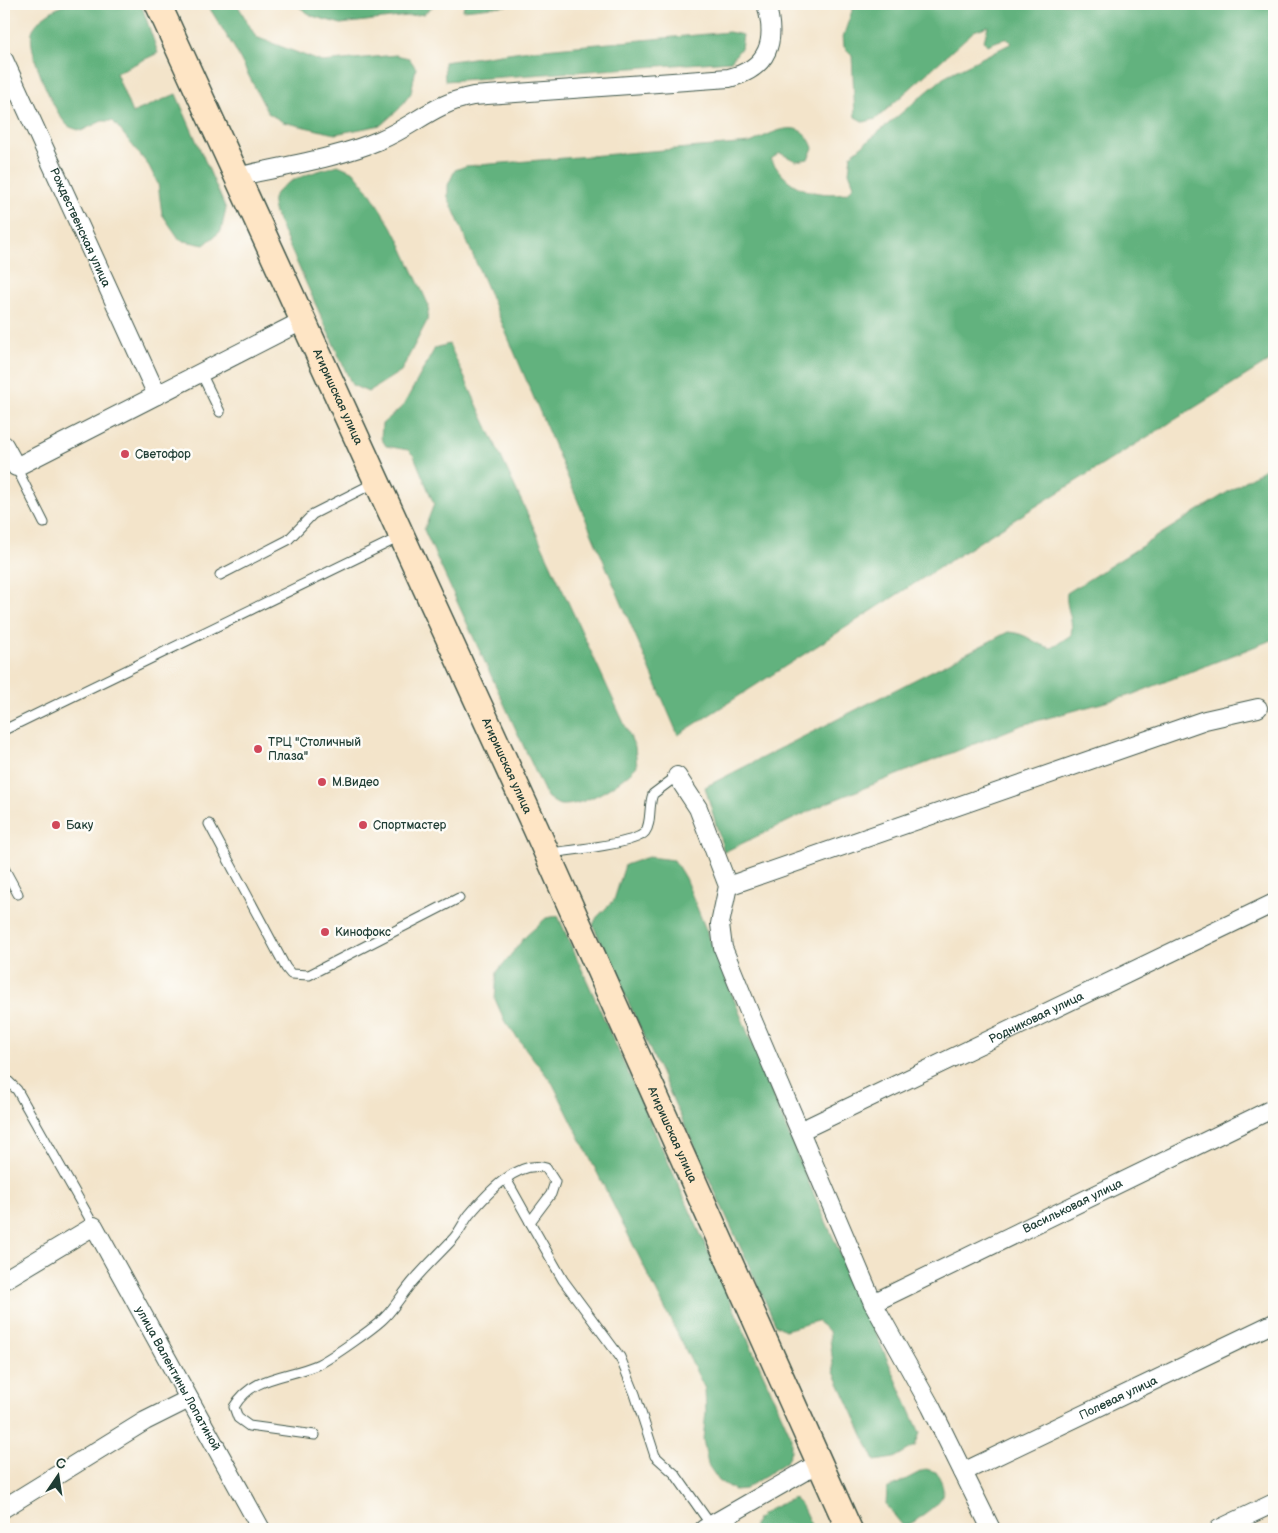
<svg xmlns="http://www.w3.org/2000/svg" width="1278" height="1533" font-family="'Balsamiq Sans',sans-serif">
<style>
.forest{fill:#62b27e;stroke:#407859}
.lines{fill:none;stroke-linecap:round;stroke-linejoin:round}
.lane-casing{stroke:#3f564a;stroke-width:11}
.street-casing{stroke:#3f564a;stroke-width:20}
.secondary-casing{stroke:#3f564a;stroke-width:28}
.lane{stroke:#fff;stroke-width:9}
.street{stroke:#fff;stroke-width:18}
.secondary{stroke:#fee5c5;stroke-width:25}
.poi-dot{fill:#d1495b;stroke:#fdfcf7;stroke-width:2}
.labels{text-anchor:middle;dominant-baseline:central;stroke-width:5;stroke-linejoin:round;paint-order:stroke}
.street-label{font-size:12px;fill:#1f3d34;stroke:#fdfcf7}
.poi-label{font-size:12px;fill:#1f3d34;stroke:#fdfcf7;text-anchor:start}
</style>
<rect width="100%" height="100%" fill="#fdfcf7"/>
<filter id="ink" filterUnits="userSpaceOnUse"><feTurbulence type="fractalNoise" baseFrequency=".02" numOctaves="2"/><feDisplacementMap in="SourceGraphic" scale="10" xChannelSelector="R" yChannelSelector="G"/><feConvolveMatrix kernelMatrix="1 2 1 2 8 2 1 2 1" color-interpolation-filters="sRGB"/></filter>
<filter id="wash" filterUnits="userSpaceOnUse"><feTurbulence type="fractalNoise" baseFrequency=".0096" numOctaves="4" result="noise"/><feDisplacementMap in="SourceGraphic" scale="20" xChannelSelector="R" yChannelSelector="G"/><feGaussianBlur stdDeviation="1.12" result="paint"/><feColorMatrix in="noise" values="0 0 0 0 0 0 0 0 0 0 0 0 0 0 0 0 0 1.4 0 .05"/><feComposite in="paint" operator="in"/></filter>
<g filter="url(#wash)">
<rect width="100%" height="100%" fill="#f3e4ca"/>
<g class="forest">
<path d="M66,4H141L158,53L116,73L132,113L176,94L226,209L221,231L204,245L180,240L162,214L158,184L149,166L113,121H102L81,131C77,129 70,128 67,125C54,112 24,46 33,29C41,16 53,10 66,4Z"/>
<polygon points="207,4 237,4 256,37 322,62 396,55 409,58 416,68 411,93 399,109 381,125 335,134 283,122 268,113 235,49"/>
<polygon points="295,4 436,4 424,14 341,24 312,16"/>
<polygon points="464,4 522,4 463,10"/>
<path d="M863,4H1274V358L998,530L678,735L448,197V185L455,170L466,166L750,143C773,133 801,114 813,148L808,159L796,161L780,153L771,159C789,191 813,196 848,193L854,185L849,172L851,155L947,75L1012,43L1006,38L987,45L984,41L988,26L974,31L876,119L864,122L855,117L852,55L844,47L843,37L853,8Z"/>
<polygon points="729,32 743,35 741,48 731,61 445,81 444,62 522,51"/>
<path d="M338,165L354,172L369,191L397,236L429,306L427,321L401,371L368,392L352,385L275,214C274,209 272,203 273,199C280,179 320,171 338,165Z"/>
<path d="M449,344L635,747L637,766C621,783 585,807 560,805C556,804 551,800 547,797L424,530L434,504L414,456L408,450L386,446L381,438L382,424L403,406L435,348Z"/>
<path d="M1274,463V639L1131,695L1022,725L829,802L724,852L705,787L1008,632C1028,633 1033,644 1051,648L1071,635C1074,618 1065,608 1067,593Z"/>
<polygon points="648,857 674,860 685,878 804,1172 920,1433 915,1446 894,1458 875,1461 834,1372 829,1331 817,1321 785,1330 776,1325 593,925 597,917 614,900 625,865"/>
<polygon points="558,916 791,1436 791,1451 786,1462 745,1489 734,1490 719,1481 708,1465 703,1439 706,1412 705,1389 553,1084 505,1022 495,999 497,972 525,937 546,918"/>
<path d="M926,1469L936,1472C950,1493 942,1501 924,1514C917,1520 912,1524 903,1526L886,1505L887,1489Z"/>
<path d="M794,1498L802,1506L813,1529H753C753,1513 782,1504 794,1498Z"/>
</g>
</g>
<g filter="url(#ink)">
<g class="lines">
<g class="lane-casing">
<g id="lane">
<polyline points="201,373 220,412"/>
<polyline points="16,467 44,523"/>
<polyline points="220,575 288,540 313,514 374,483"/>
<polyline points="4,730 400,537"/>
<polyline points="209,824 286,968 291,974 309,975 459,898"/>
<path d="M549,853C566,851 636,844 645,832C652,823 648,806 653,794L677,776"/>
<polyline points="4,868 18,894"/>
<polyline points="4,1077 17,1090 94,1226"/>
<polyline points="506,1179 530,1222"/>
<path d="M315,1435L249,1426L238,1418L234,1407C252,1375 289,1378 319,1364C331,1358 376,1327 385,1317C396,1306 404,1291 415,1279C427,1265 440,1253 452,1240C459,1233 463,1223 469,1215C486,1195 517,1159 546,1168L555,1182L551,1194L530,1222L563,1280L620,1357L635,1394L655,1456L675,1474L711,1525"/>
</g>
</g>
<g class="street-casing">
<g id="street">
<path id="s1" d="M4,60L157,395"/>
<path d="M236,177C283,166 335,159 380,140C416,125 432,104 473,96L729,78C769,68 777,41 766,4"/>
<polyline points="4,445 16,467 302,321"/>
<polyline points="677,776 698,808 728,886 720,924 723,948 750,1014 873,1303 931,1407 991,1529"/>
<polyline points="728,886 1205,720 1258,708"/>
<path id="s2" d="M800,1131L1274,903"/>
<path id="s3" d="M4,1280L94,1226L261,1529"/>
<path id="s4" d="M873,1303L1274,1108"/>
<path id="s5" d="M963,1472L1274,1323"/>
<polyline points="4,1508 145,1421 189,1399"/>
<polyline points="704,1529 819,1463"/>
<polyline points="1219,1529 1274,1503"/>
</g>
</g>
<g class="secondary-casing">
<g id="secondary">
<path id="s6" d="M158,4L536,829L849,1529"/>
</g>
</g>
<use href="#lane" class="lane"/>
<use href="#street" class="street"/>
<use href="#secondary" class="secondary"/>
</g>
</g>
<g class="poi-dot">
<circle cx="125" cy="454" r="5"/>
<circle cx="258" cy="749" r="5"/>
<circle cx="322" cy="782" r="5"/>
<circle cx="56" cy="825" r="5"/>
<circle cx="363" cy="825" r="5"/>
<circle cx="325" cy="932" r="5"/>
</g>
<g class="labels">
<g class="street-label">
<text stroke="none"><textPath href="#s1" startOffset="184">Рождественская улица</textPath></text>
<text stroke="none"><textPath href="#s6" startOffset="432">Агиришская улица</textPath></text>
<text stroke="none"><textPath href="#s6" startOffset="838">Агиришская улица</textPath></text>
<text stroke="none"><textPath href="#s2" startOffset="262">Родниковая улица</textPath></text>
<text stroke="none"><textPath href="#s6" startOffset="1242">Агиришская улица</textPath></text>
<text stroke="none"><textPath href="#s4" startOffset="222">Васильковая улица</textPath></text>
<text stroke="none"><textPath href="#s3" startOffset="279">улица Валентины Лопатиной</textPath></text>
<text stroke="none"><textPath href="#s5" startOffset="172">Полевая улица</textPath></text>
</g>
<g class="poi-label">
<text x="135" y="454">Светофор</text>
<text x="268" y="742">ТРЦ "Столичный<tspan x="268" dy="14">Плаза"</tspan></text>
<text x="332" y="782">М.Видео</text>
<text x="66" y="825">Баку</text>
<text x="373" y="825">Спортмастер</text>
<text x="335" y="932">Кинофокс</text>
</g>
</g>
<rect width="1278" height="1533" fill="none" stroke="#fdfcf7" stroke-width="20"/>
<g transform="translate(58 1476) rotate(13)" stroke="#fdfcf7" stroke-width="4" paint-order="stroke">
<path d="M0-4L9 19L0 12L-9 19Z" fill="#1f3d34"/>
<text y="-8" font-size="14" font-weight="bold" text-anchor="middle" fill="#1f3d34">С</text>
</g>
</svg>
